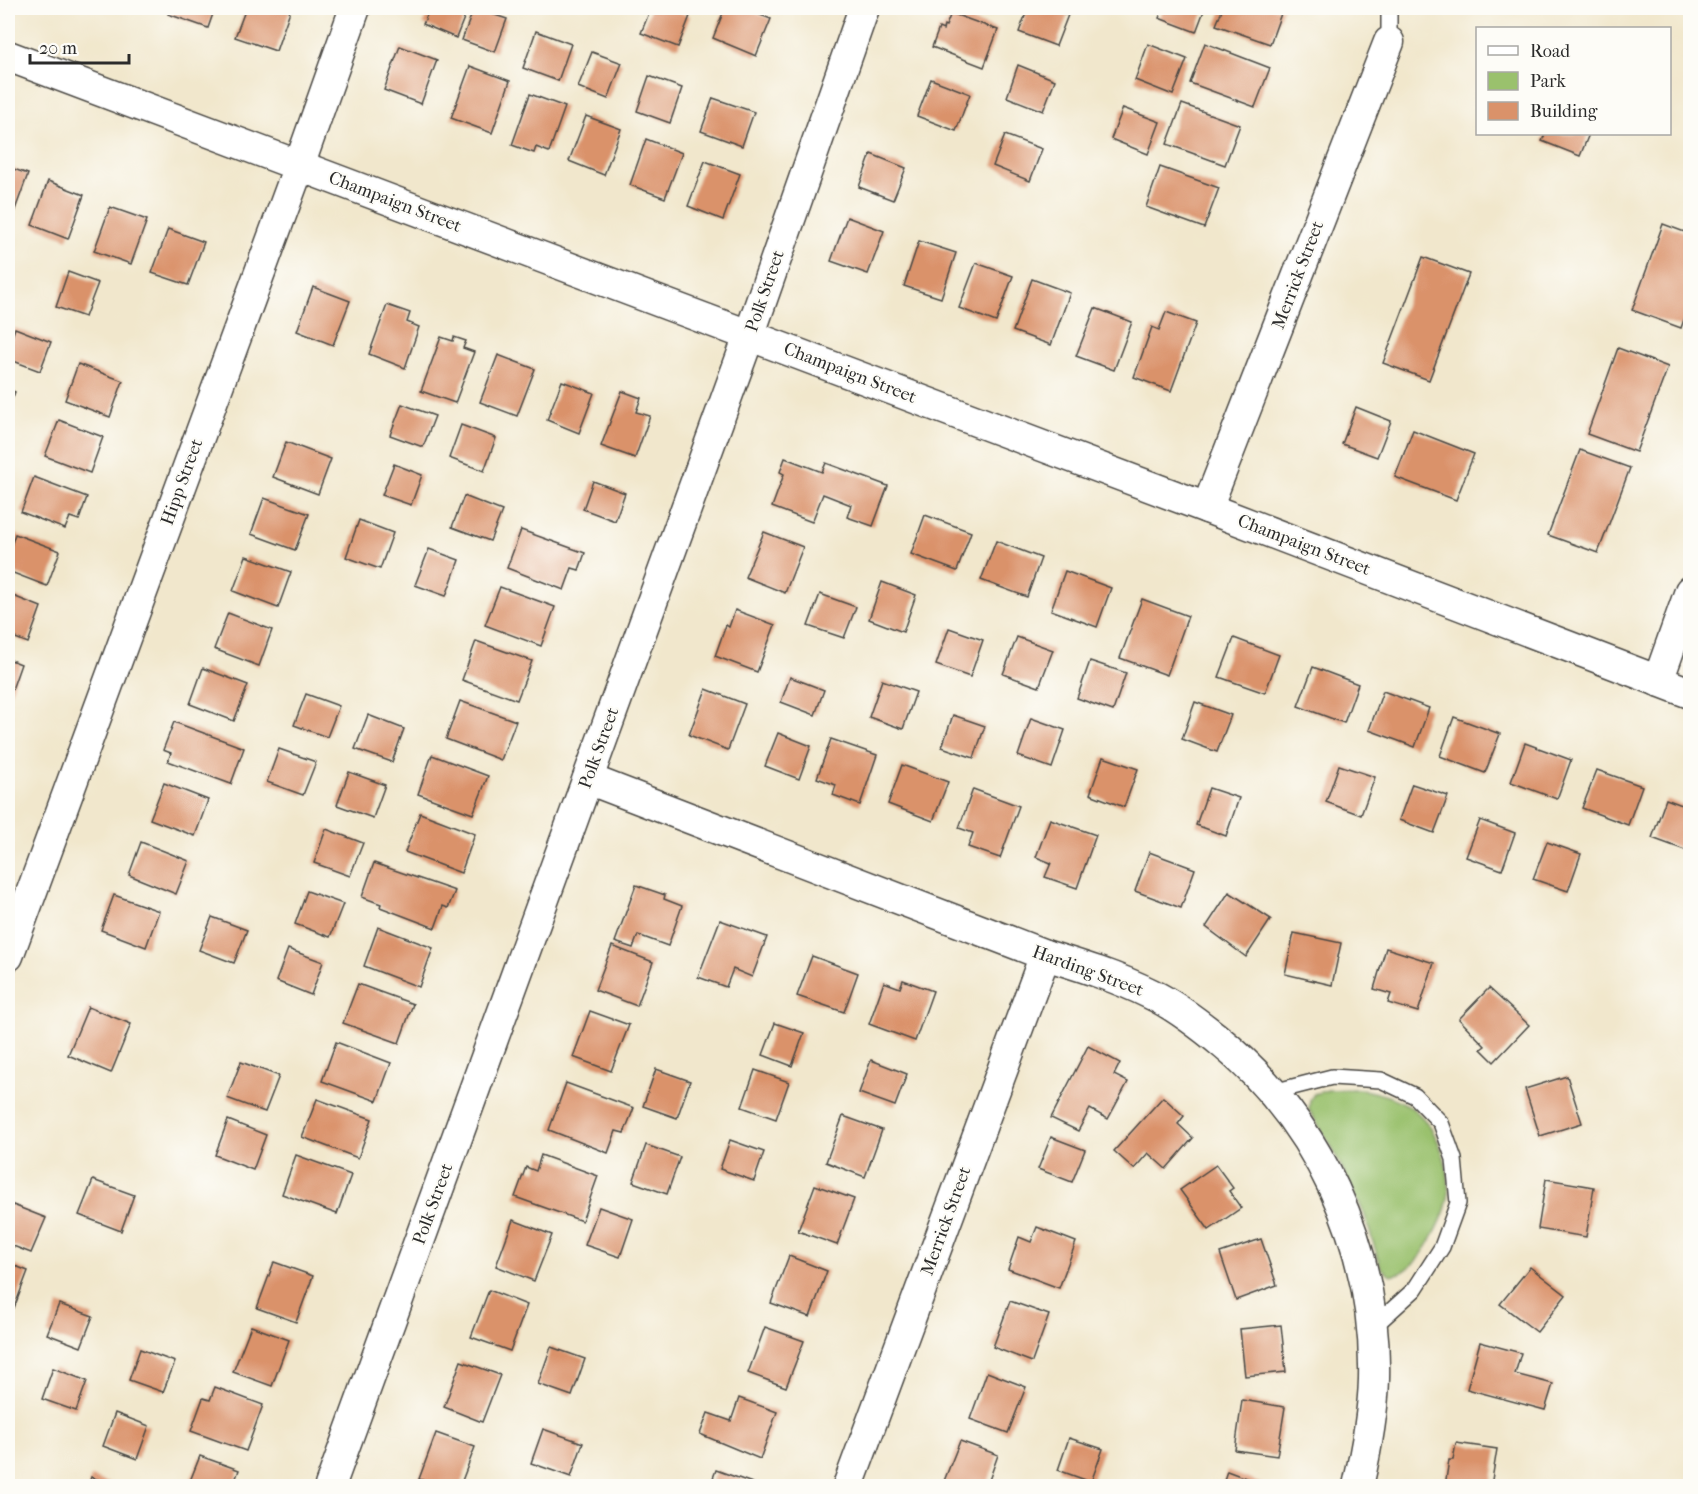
<svg xmlns="http://www.w3.org/2000/svg" width="1698" height="1494" font-family="'IM FELL French Canon',serif">
<style>
.green{fill:#9ac16d;stroke:#62764c;stroke-width:1.5}
.building{fill:#da926a}
.lines{fill:none;stroke-linecap:round;stroke-linejoin:round}
.service-casing{stroke:#494743;stroke-width:18}
.minor-casing{stroke:#494743;stroke-width:33}
.service{stroke:#fff;stroke-width:15}
.minor{stroke:#fff;stroke-width:30}
.labels{text-anchor:middle;dominant-baseline:central;stroke-width:4.5;stroke-linejoin:round;paint-order:stroke}
.street-label{font-size:18px;fill:#2b2b2b;stroke:#fdfcf7}
</style>
<rect width="100%" height="100%" fill="#fdfcf7"/>
<filter id="ink" filterUnits="userSpaceOnUse"><feTurbulence type="fractalNoise" baseFrequency=".0167" numOctaves="2"/><feDisplacementMap in="SourceGraphic" scale="12" xChannelSelector="R" yChannelSelector="G"/><feConvolveMatrix kernelMatrix="1 2 1 2 8 2 1 2 1" color-interpolation-filters="sRGB"/></filter>
<filter id="wash" filterUnits="userSpaceOnUse"><feTurbulence type="fractalNoise" baseFrequency=".008" numOctaves="4" result="noise"/><feDisplacementMap in="SourceGraphic" scale="24" xChannelSelector="R" yChannelSelector="G"/><feGaussianBlur stdDeviation="1.35" result="paint"/><feColorMatrix in="noise" values="0 0 0 0 0 0 0 0 0 0 0 0 0 0 0 0 0 1.4 0 .05"/><feComposite in="paint" operator="in"/></filter>
<g filter="url(#wash)">
<rect width="100%" height="100%" fill="#f1e7cc"/>
<path class="green" d="M1358,1089C1380,1093 1405,1099 1421,1116C1439,1135 1448,1162 1449,1188C1449,1213 1425,1258 1404,1271C1401,1274 1395,1274 1391,1275L1381,1268L1364,1213L1330,1144L1309,1110L1310,1100L1314,1094L1328,1090Z"/>
<g id="blocks">
<g class="building">
<polygon points="170,8 215,8 208,28 168,14"/>
<polygon points="246,8 291,8 276,51 235,37"/>
<polygon points="430,8 468,8 456,38 423,24"/>
<polygon points="474,8 507,19 495,52 462,40"/>
<polygon points="651,8 668,8 690,16 678,47 641,33"/>
<polygon points="725,8 742,8 771,19 756,56 713,38"/>
<polygon points="1028,8 1049,8 1068,15 1056,46 1019,32"/>
<polygon points="1163,8 1205,8 1196,32 1159,18"/>
<polygon points="1223,8 1283,8 1270,44 1216,25"/>
<polygon points="951,13 998,30 984,67 932,47 939,28 943,30 944,25 946,26"/>
<polygon points="536,31 571,44 558,81 523,68"/>
<polygon points="1205,43 1270,68 1255,107 1190,83"/>
<polygon points="1148,44 1187,59 1173,95 1135,80"/>
<polygon points="400,46 437,60 421,104 384,90"/>
<polygon points="592,52 622,63 608,99 578,87"/>
<polygon points="1018,65 1055,80 1043,111 1007,97"/>
<polygon points="470,66 510,81 492,133 451,118"/>
<polygon points="649,76 682,88 670,123 637,111"/>
<polygon points="931,79 970,94 956,131 917,116"/>
<polygon points="530,94 565,107 549,152 536,147 534,153 512,145"/>
<polygon points="713,98 754,112 742,146 701,131"/>
<polygon points="1182,104 1240,125 1225,165 1167,144"/>
<polygon points="1123,108 1160,122 1148,154 1111,139"/>
<polygon points="586,116 621,129 604,175 569,161"/>
<polygon points="1545,134 1589,134 1580,156 1542,141"/>
<polygon points="1005,135 1042,149 1030,181 993,166"/>
<polygon points="646,139 682,153 665,198 630,185"/>
<polygon points="871,154 906,168 893,200 859,187"/>
<polygon points="705,161 740,174 723,220 688,206"/>
<polygon points="8,167 28,174 12,218 8,216"/>
<polygon points="1160,167 1219,188 1204,228 1146,207"/>
<polygon points="48,181 84,195 68,239 32,225"/>
<polygon points="110,207 147,220 131,264 94,251"/>
<polygon points="847,217 884,231 868,274 831,261"/>
<polygon points="1663,224 1690,234 1690,303 1681,328 1632,310"/>
<polygon points="168,229 204,242 188,285 152,273"/>
<polygon points="919,241 956,253 941,298 904,286"/>
<polygon points="1423,257 1469,274 1429,380 1383,363"/>
<polygon points="976,263 1013,276 996,322 959,308"/>
<polygon points="68,272 98,283 85,317 56,307"/>
<polygon points="1032,279 1070,293 1051,345 1013,331"/>
<polygon points="313,287 350,301 333,345 297,331"/>
<polygon points="387,305 410,313 407,322 419,327 405,368 369,354"/>
<polygon points="1095,308 1132,322 1114,370 1076,356"/>
<polygon points="1166,312 1196,323 1171,391 1134,377 1152,327 1159,330"/>
<polygon points="15,328 51,342 40,371 8,359 8,349"/>
<polygon points="441,337 453,341 454,337 466,341 463,348 474,352 455,403 421,391"/>
<polygon points="1618,348 1668,367 1636,452 1587,434"/>
<polygon points="498,355 535,369 517,416 480,402"/>
<polygon points="78,364 123,381 110,417 65,400"/>
<polygon points="562,381 594,393 579,433 547,420"/>
<polygon points="8,389 15,392 8,410"/>
<polygon points="622,391 641,398 636,412 650,416 635,458 601,446"/>
<polygon points="402,404 435,416 423,447 390,435"/>
<polygon points="1356,407 1391,421 1377,457 1342,444"/>
<polygon points="59,420 103,437 90,473 45,456"/>
<polygon points="461,425 496,438 484,471 449,458"/>
<polygon points="1413,430 1474,454 1456,500 1395,477"/>
<polygon points="286,442 331,459 318,494 273,477"/>
<polygon points="1580,450 1630,468 1598,553 1548,535"/>
<polygon points="785,458 822,472 826,463 888,486 873,526 847,517 851,505 823,494 812,522 772,507 784,474 780,472"/>
<polygon points="394,464 422,475 411,505 382,495"/>
<polygon points="34,477 87,497 79,520 70,517 65,529 21,512"/>
<polygon points="593,481 625,493 615,521 583,509"/>
<polygon points="464,496 502,511 490,541 452,527"/>
<polygon points="264,498 309,514 295,550 251,534"/>
<polygon points="925,515 971,532 957,571 911,554"/>
<polygon points="359,520 393,533 380,569 346,557"/>
<polygon points="521,530 585,553 579,570 572,568 564,590 507,568"/>
<polygon points="764,532 803,547 785,593 745,577"/>
<polygon points="15,534 60,551 47,586 8,571 8,555"/>
<polygon points="996,541 1041,558 1027,597 981,580"/>
<polygon points="429,549 459,560 446,596 415,585"/>
<polygon points="246,556 291,572 278,608 233,591"/>
<polygon points="1065,571 1111,588 1097,627 1051,610"/>
<polygon points="882,582 916,595 903,632 869,619"/>
<polygon points="500,587 555,607 541,646 485,625"/>
<polygon points="8,594 41,607 28,643 8,635"/>
<polygon points="820,594 856,607 844,638 808,626"/>
<polygon points="1142,599 1188,616 1167,675 1120,658"/>
<polygon points="735,610 775,625 757,672 715,656 726,625 729,627"/>
<polygon points="228,613 272,630 259,666 214,649"/>
<polygon points="949,628 983,640 970,677 936,665"/>
<polygon points="1017,637 1053,650 1039,687 1003,674"/>
<polygon points="1234,638 1279,655 1265,693 1219,677"/>
<polygon points="476,641 532,661 517,700 462,680"/>
<polygon points="8,659 21,664 8,701"/>
<polygon points="1090,661 1126,673 1113,711 1077,698"/>
<polygon points="1313,667 1358,684 1344,723 1298,706"/>
<polygon points="203,668 248,685 234,721 190,704"/>
<polygon points="790,677 824,690 815,715 781,702"/>
<polygon points="882,680 916,692 903,729 869,717"/>
<polygon points="706,689 745,704 728,750 689,735"/>
<polygon points="1383,691 1429,708 1415,747 1369,730"/>
<polygon points="306,694 339,706 327,737 294,725"/>
<polygon points="460,701 516,721 501,760 446,739"/>
<polygon points="1195,702 1231,715 1217,752 1182,739"/>
<polygon points="368,715 404,729 392,762 355,749"/>
<polygon points="953,715 985,726 974,758 942,747"/>
<polygon points="1454,717 1500,734 1485,773 1440,756"/>
<polygon points="1031,718 1065,730 1052,768 1018,756"/>
<polygon points="174,722 244,748 231,784 168,761 171,753 163,750"/>
<polygon points="778,733 811,746 799,779 765,766"/>
<polygon points="831,739 877,755 860,805 833,795 836,785 817,778"/>
<polygon points="1525,743 1571,760 1557,799 1511,782"/>
<polygon points="279,749 316,762 303,795 267,782"/>
<polygon points="432,755 488,776 473,814 418,794"/>
<polygon points="1103,757 1138,769 1124,807 1090,794"/>
<polygon points="902,765 948,782 933,821 888,804"/>
<polygon points="1339,765 1375,777 1361,815 1326,802"/>
<polygon points="1597,770 1642,786 1628,825 1582,808"/>
<polygon points="349,772 385,785 373,818 337,805"/>
<polygon points="164,783 208,800 195,836 150,819"/>
<polygon points="1412,784 1448,796 1434,833 1399,820"/>
<polygon points="1209,788 1239,798 1226,836 1196,825"/>
<polygon points="973,789 1019,806 1000,858 968,847 973,833 959,828"/>
<polygon points="1666,799 1690,808 1690,852 1652,838"/>
<polygon points="420,813 475,834 461,873 405,852"/>
<polygon points="1050,819 1096,835 1077,888 1045,877 1051,863 1036,857"/>
<polygon points="1480,820 1515,833 1502,870 1466,857"/>
<polygon points="326,829 363,843 350,876 314,863"/>
<polygon points="141,842 189,861 176,894 129,875"/>
<polygon points="1547,842 1581,854 1568,891 1533,879"/>
<polygon points="1149,852 1195,869 1181,908 1135,891"/>
<polygon points="374,863 455,891 448,908 443,906 435,928 380,907 381,904 362,897"/>
<polygon points="636,885 665,895 664,899 682,906 668,946 638,935 633,948 615,942"/>
<polygon points="307,891 343,904 330,937 295,924"/>
<polygon points="1229,892 1271,919 1246,957 1206,927"/>
<polygon points="114,895 159,911 146,947 101,930"/>
<polygon points="212,917 247,930 234,963 199,950"/>
<polygon points="720,920 767,937 752,977 733,969 726,987 698,977"/>
<polygon points="378,927 433,948 419,987 364,966"/>
<polygon points="1294,933 1341,943 1332,985 1285,974"/>
<polygon points="612,946 653,962 637,1006 595,990"/>
<polygon points="1386,948 1434,963 1418,1012 1388,1003 1391,994 1374,989"/>
<polygon points="288,949 323,962 311,995 276,981"/>
<polygon points="812,956 858,973 844,1012 797,996"/>
<polygon points="903,980 933,991 915,1041 869,1024 884,982 900,988"/>
<polygon points="358,984 413,1004 399,1043 343,1023"/>
<polygon points="1489,988 1529,1025 1494,1062 1481,1049 1485,1046 1459,1019"/>
<polygon points="88,1007 131,1024 111,1073 68,1055"/>
<polygon points="590,1011 629,1025 611,1071 573,1057"/>
<polygon points="775,1023 804,1033 792,1066 763,1055"/>
<polygon points="336,1042 391,1063 377,1101 322,1081"/>
<polygon points="1088,1046 1120,1063 1114,1075 1128,1082 1108,1119 1090,1109 1078,1131 1051,1118"/>
<polygon points="871,1060 907,1074 895,1106 859,1093"/>
<polygon points="241,1062 279,1076 265,1112 227,1098"/>
<polygon points="656,1069 690,1081 677,1118 643,1106"/>
<polygon points="755,1070 789,1082 776,1119 742,1107"/>
<polygon points="1567,1076 1582,1123 1540,1136 1525,1089"/>
<polygon points="566,1083 634,1108 624,1133 616,1131 608,1153 549,1130"/>
<polygon points="1163,1097 1184,1116 1178,1124 1193,1138 1166,1169 1148,1153 1134,1169 1114,1151"/>
<polygon points="317,1099 372,1119 358,1158 302,1137"/>
<polygon points="843,1116 882,1130 865,1177 826,1162"/>
<polygon points="228,1120 266,1135 253,1170 215,1155"/>
<polygon points="1051,1137 1085,1150 1072,1182 1038,1169"/>
<polygon points="730,1140 764,1152 754,1181 720,1169"/>
<polygon points="646,1145 680,1157 667,1194 633,1182"/>
<polygon points="296,1155 351,1175 337,1214 282,1194"/>
<polygon points="541,1155 598,1176 582,1221 515,1197 526,1167 536,1171"/>
<polygon points="1216,1165 1233,1188 1229,1191 1241,1208 1209,1230 1180,1190"/>
<polygon points="1546,1179 1594,1187 1586,1237 1538,1229"/>
<polygon points="93,1180 134,1195 121,1231 79,1215"/>
<polygon points="815,1185 854,1199 837,1245 798,1231"/>
<polygon points="8,1203 46,1218 31,1253 8,1244"/>
<polygon points="599,1207 633,1219 620,1257 585,1245"/>
<polygon points="513,1220 552,1235 534,1281 496,1266"/>
<polygon points="1037,1227 1076,1242 1059,1288 1008,1269 1019,1237 1031,1242"/>
<polygon points="1261,1239 1277,1285 1236,1300 1220,1253"/>
<polygon points="789,1256 827,1271 810,1317 771,1303"/>
<polygon points="274,1262 313,1276 296,1322 257,1308"/>
<polygon points="8,1263 28,1271 14,1308 8,1306"/>
<polygon points="1530,1267 1566,1295 1537,1332 1500,1304"/>
<polygon points="489,1290 527,1305 510,1351 471,1337"/>
<polygon points="1010,1301 1049,1315 1032,1362 993,1347"/>
<polygon points="59,1304 93,1316 81,1347 47,1334"/>
<polygon points="1281,1325 1286,1372 1245,1376 1240,1329"/>
<polygon points="251,1326 289,1340 272,1386 233,1372"/>
<polygon points="765,1327 804,1341 786,1387 748,1373"/>
<polygon points="1480,1342 1521,1353 1515,1374 1553,1384 1545,1410 1467,1389"/>
<polygon points="551,1347 585,1359 572,1396 538,1384"/>
<polygon points="140,1349 175,1362 163,1392 129,1380"/>
<polygon points="461,1361 500,1375 482,1422 444,1407"/>
<polygon points="53,1368 87,1381 76,1411 42,1399"/>
<polygon points="987,1372 1026,1387 1008,1433 970,1419"/>
<polygon points="215,1387 263,1405 246,1451 191,1431 203,1398 210,1400"/>
<polygon points="739,1398 777,1412 760,1459 700,1434 708,1413 731,1421"/>
<polygon points="1242,1400 1285,1407 1277,1456 1235,1450"/>
<polygon points="115,1413 149,1426 137,1459 103,1446"/>
<polygon points="543,1429 583,1443 571,1477 531,1463"/>
<polygon points="436,1433 475,1447 460,1486 439,1486 419,1479"/>
<polygon points="1069,1438 1103,1449 1091,1482 1058,1470"/>
<polygon points="960,1441 998,1455 987,1486 942,1486"/>
<polygon points="1456,1443 1497,1449 1491,1486 1445,1486 1449,1460 1453,1460"/>
<polygon points="200,1456 239,1470 233,1486 188,1486"/>
<polygon points="716,1470 755,1484 754,1486 710,1486"/>
<polygon points="1227,1471 1267,1486 1222,1486"/>
<polygon points="91,1477 117,1486 88,1486"/>
</g>
</g>
</g>
<g filter="url(#ink)">
<use href="#blocks" fill-opacity="0" stroke="#494743" stroke-width="1.5"/>
<g class="lines">
<g class="service-casing">
<g id="service">
<polyline points="1386,8 1389,12 1389,42"/>
<polyline points="1273,1092 1332,1077 1381,1080 1415,1096 1441,1123 1454,1159 1458,1203 1442,1247 1415,1289 1372,1328"/>
</g>
</g>
<g class="minor-casing">
<g id="minor">
<polyline points="8,56 1207,508 1690,693"/>
<polyline points="1207,508 1389,42"/>
<polyline points="1658,681 1690,591"/>
<path d="M588,779L1045,955C1081,966 1117,977 1151,994C1174,1005 1195,1021 1215,1037C1318,1119 1377,1247 1374,1379C1373,1416 1366,1451 1358,1486"/>
<polyline points="8,956 299,166 355,8"/>
<polyline points="330,1486 749,336 864,8"/>
<polyline points="848,1486 1045,955"/>
</g>
</g>
<use href="#service" class="service"/>
<use href="#minor" class="minor"/>
</g>
</g>
<g class="labels">
<g class="street-label">
<text transform="translate(395 202) rotate(21)">Champaign Street</text>
<text transform="translate(1298 275) rotate(-69)">Merrick Street</text>
<text transform="translate(765 291) rotate(-71)">Polk Street</text>
<text transform="translate(850 373) rotate(21)">Champaign Street</text>
<text transform="translate(182 482) rotate(-70)">Hipp Street</text>
<text transform="translate(1304 545) rotate(21)">Champaign Street</text>
<text transform="translate(599 748) rotate(-70)">Polk Street</text>
<text transform="translate(1088 971) rotate(20)">Harding Street</text>
<text transform="translate(433 1204) rotate(-70)">Polk Street</text>
<text transform="translate(946 1221) rotate(-70)">Merrick Street</text>
</g>
</g>
<rect width="1698" height="1494" fill="none" stroke="#fdfcf7" stroke-width="30"/>
<rect x="1476" y="27" width="195" height="108" fill="#fdfcf7" stroke="#a9a8a5" stroke-width="1.5"/>
<rect x="1488" y="46" width="30" height="9" fill="#ffffff" stroke="#a9a8a5" stroke-width="1.5"/>
<text x="1530" y="57" font-size="18" fill="#2b2b2b">Road</text>
<rect x="1488" y="72" width="30" height="18" fill="#9ac16d" stroke="#a9a8a5" stroke-width="1.5"/>
<text x="1530" y="87" font-size="18" fill="#2b2b2b">Park</text>
<rect x="1488" y="102" width="30" height="18" fill="#da926a" stroke="#a9a8a5" stroke-width="1.5"/>
<text x="1530" y="117" font-size="18" fill="#2b2b2b">Building</text>
<path d="M30 54v9h99v-9" fill="none" stroke="#2b2b2b" stroke-width="3"/>
<text x="39" y="54" font-size="18" fill="#2b2b2b" stroke="#fdfcf7" stroke-width="4.5" paint-order="stroke">20 m</text>
</svg>
